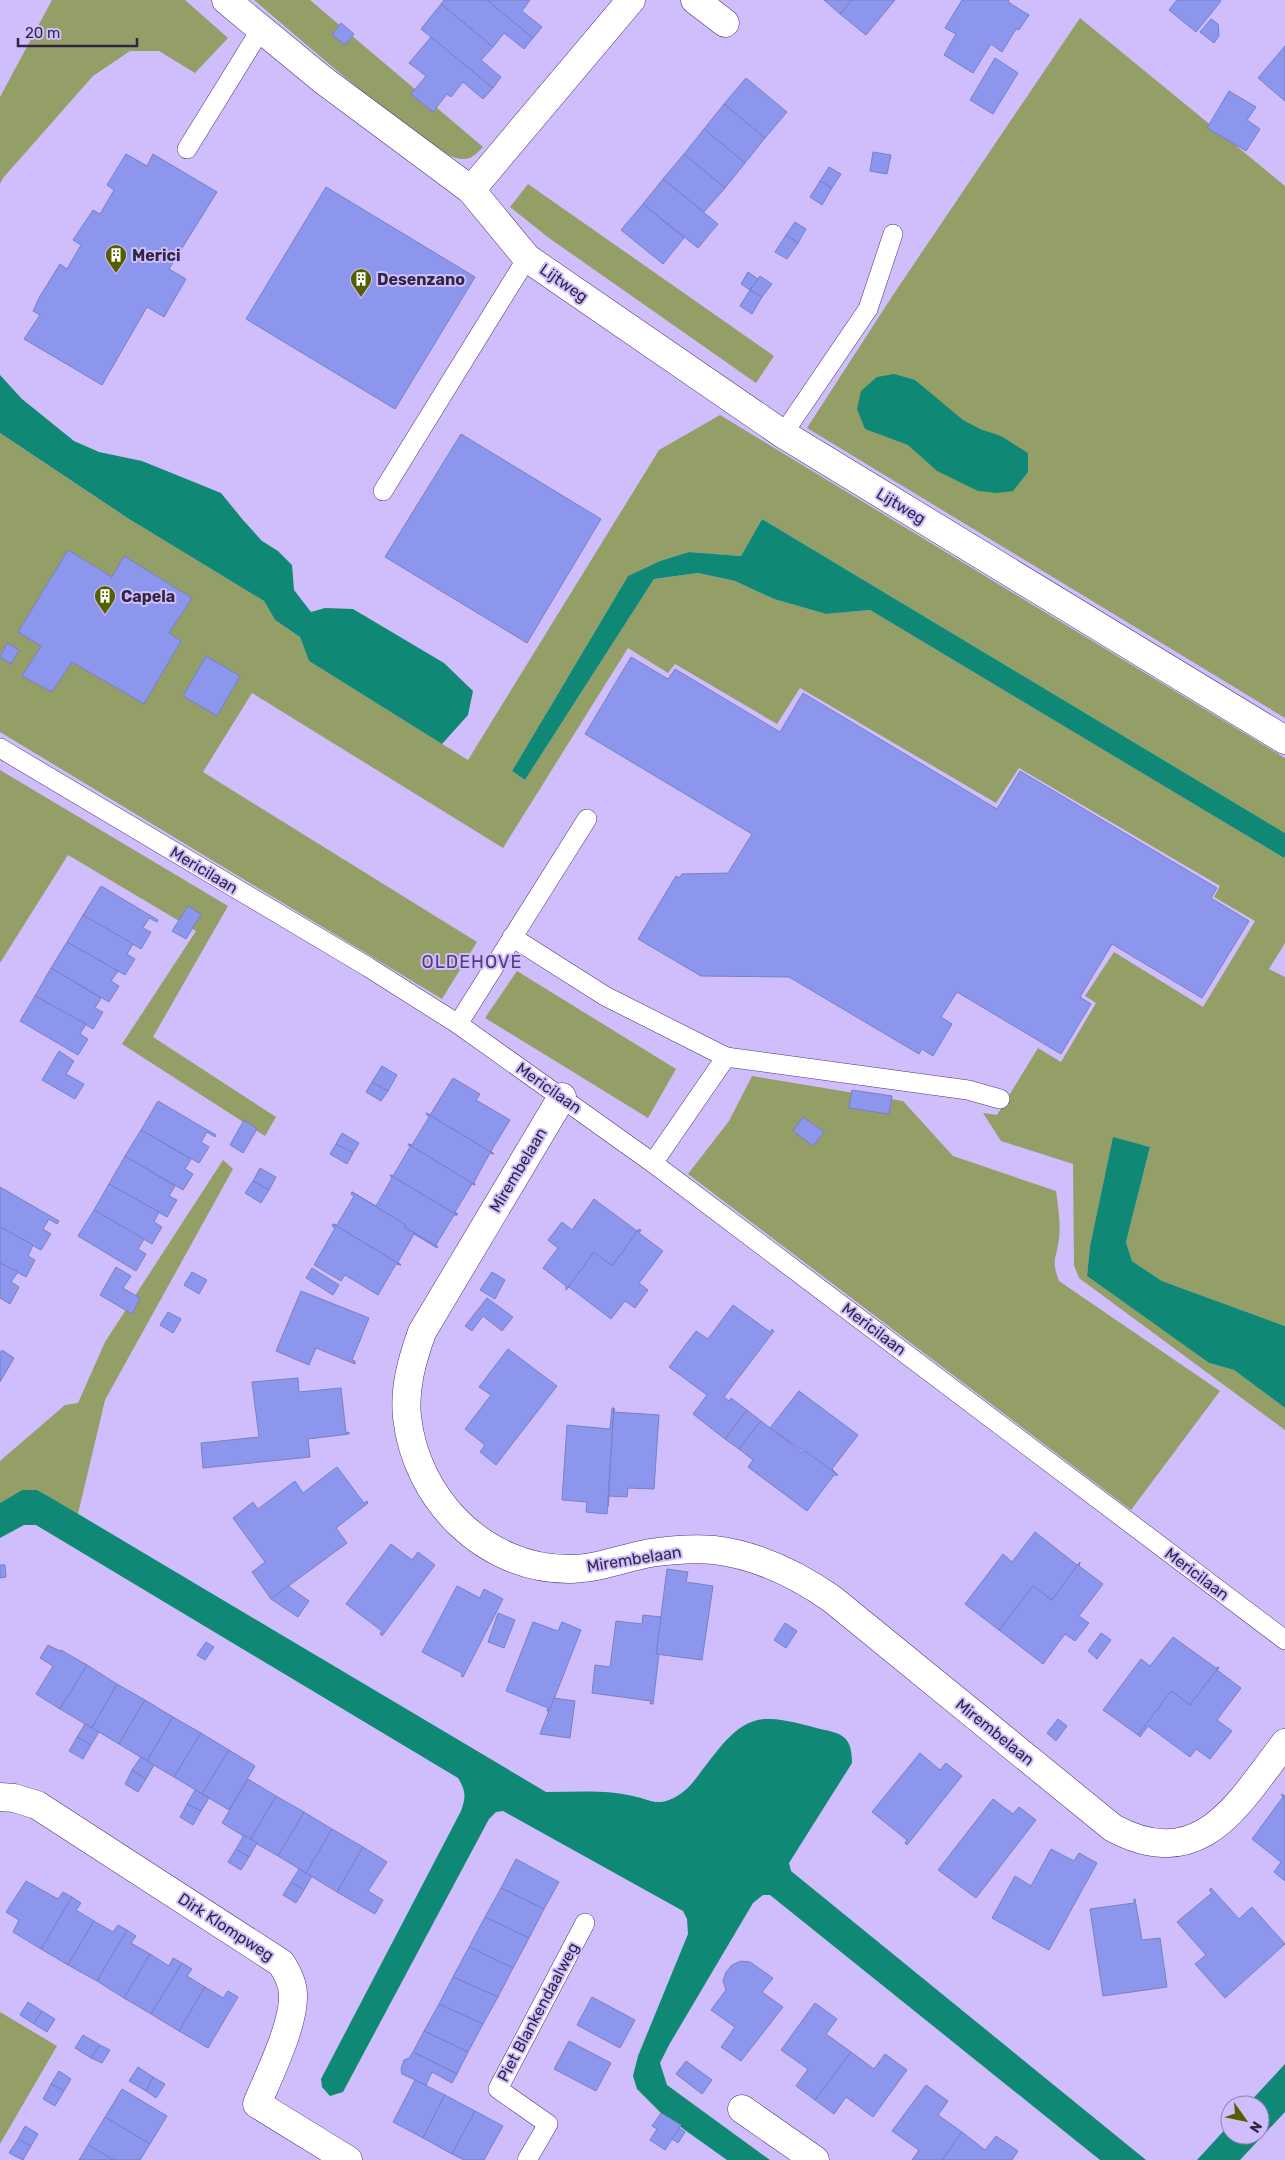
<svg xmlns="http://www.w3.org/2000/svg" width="1285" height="2160" font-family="Rubik,sans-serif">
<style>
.green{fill:#949f67}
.water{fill:#0f8975}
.building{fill:#8c96ec;stroke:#7780c8}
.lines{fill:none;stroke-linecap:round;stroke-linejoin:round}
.service-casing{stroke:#4c3477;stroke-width:20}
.minor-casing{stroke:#4c3477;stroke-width:29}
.service{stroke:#fff;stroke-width:19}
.minor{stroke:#fff;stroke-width:28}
.labels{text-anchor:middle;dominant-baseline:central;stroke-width:4;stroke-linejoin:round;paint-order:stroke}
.poi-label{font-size:16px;font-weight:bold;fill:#302745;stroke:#d0befc;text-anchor:start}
.street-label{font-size:16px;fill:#302745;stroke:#d0befc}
.neighbourhood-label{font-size:18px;letter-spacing:1px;fill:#513a7d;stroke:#d0befc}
</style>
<rect width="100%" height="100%" fill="#d0befc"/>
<g class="green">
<polygon points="52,0 185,0 228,38 195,73 159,51 130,51 93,76 3,178 0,184 0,97"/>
<path d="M254,0H310L483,147C476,154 471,160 461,159C435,159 283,24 254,0Z"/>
<polygon points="1080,18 1285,186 1285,718 807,428 893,295"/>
<polygon points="528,184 774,356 756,383 549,238 510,207"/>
<polygon points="720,415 1285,758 1285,833 762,519 741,556 689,552 660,561 628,576 512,771 525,780 654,579 698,573 735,581 774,599 826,614 870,610 1284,858 1285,856 1285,943 1269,969 1285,977 1285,1326 1162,1281 1132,1261 1126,1242 1150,1147 1113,1138 1090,1246 1087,1276 1209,1363 1234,1370 1285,1408 1285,1430 1079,1278 1074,1265 1073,1164 1001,1141 983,1113 997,1115 1038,1048 1061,1062 1096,1003 1085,996 1114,952 1203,1007 1255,921 1214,897 1220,886 1019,768 996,803 800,688 777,724 675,664 668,673 628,648 503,848 252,693 203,772 477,942 442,999 0,732 0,433 129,519 264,601 275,620 300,637 309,661 468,760 659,450"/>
<polygon points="0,770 228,906 153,1037 276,1117 265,1136 122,1044 196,931 68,855 0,963"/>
<polygon points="517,971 676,1069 648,1118 485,1018"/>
<path d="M752,1076L903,1101L953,1156L1056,1191C1058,1206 1061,1223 1059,1239C1056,1261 1051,1259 1059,1281L1220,1391L1131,1510L688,1174L729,1121Z"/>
<polygon points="223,1160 233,1169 105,1400 78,1514 37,1490 22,1490 0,1503 0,1461 65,1405 78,1403 105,1342"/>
<polygon points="0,2012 57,2046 0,2144"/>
</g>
<g class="water">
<polygon points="894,374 915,380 963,420 980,429 1001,436 1028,453 1028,472 1013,491 997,493 978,491 937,471 908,445 865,429 857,409 861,391 877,377"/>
<polygon points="0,375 22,399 74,441 99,452 142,461 221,493 243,520 262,541 278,551 292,565 294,590 311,612 325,608 353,609 444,663 473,691 468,715 442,744 309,661 300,637 275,620 264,601 129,519 0,433"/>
<polygon points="762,519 1285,833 1285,856 1284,858 870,610 826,614 774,599 735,581 698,573 654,579 525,780 512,771 628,576 660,561 689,552 741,556"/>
<polygon points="1113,1137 1150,1147 1126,1242 1132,1261 1162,1281 1285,1326 1285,1408 1234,1370 1209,1363 1087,1276 1090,1246"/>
<path d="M22,1490H37L53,1499L546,1792C577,1792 607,1789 637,1797C650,1800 655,1805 669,1800C683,1795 692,1784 700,1773C718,1751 737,1718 769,1719C787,1719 807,1726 825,1730C846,1734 852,1741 852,1763L789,1863L791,1871L1146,2160H1100L770,1895H763L753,1903L669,2045L660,2063L667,2085L770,2160H727L661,2113L637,2089L633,2076L638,2056L688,1934L687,1919L683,1911L503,1811L496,1812L489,1819L343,2092L330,2096L322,2087L321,2079L461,1811C466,1797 466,1791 458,1778L36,1525H24L0,1538V1503Z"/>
<polygon points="1285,2064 1285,2112 1240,2160 1197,2160 1230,2124 1230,2135 1260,2135 1260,2105 1247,2105"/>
</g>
<g class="building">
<polygon points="444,0 487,0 533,38 524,49 504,33 493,47 441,4"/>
<polygon points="487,0 530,0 522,11 542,27 533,38"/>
<polygon points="824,0 852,0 840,14"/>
<polygon points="852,0 895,0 866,35 840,14"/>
<polygon points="962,0 1009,0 1008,2 1029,15 1019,30 1016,29 1002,52 991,44 973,73 944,55 956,34 945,28"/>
<polygon points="1177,0 1219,0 1221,1 1196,32 1169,10"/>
<polygon points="441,4 493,47 481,60 501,77 493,88 421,29"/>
<polygon points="1211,19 1218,24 1219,36 1214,43 1200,32"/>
<polygon points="341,23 354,34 345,45 332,35"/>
<polygon points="431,37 493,88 483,99 463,82 451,97 447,94 433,112 411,94 426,76 409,63"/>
<polygon points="1285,46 1285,101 1258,78"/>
<polygon points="995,58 1018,73 993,114 970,100"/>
<polygon points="746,78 787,112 765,138 724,104"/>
<polygon points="1229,91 1256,107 1247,120 1260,129 1246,151 1207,128"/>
<polygon points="724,104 765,138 745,163 704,129"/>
<polygon points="704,129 745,163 725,188 684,154"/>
<polygon points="873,152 891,155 887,174 870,171"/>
<polygon points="126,154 147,166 153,154 217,192 169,269 186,279 164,317 147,307 102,385 24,339 40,315 33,311 40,296 60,264 67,269 81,245 73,240 93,210 100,214 114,190 107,185"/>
<polygon points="684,154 725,188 704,212 663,179"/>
<polygon points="829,167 841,174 832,188 820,181"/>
<polygon points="663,179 718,224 698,248 643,204"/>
<polygon points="820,181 832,188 822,205 810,197"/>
<polygon points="326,187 475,277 395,409 246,319"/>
<polygon points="643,204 684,238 663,264 621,230"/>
<polygon points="795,222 806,229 798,243 786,235"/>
<polygon points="786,235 798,243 787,259 775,252"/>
<polygon points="748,272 758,279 750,290 741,284"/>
<polygon points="760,276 772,284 762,297 750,290"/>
<polygon points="750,290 762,297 752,314 740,306"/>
<polygon points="461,434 601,519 527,643 385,557"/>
<polygon points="68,550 112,577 124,556 192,598 169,633 181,641 144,704 72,662 52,692 22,676 41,646 18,632"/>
<polygon points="7,643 19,650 11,664 0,657"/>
<polygon points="206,656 240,676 217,716 183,696"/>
<polygon points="631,657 668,679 675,669 780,732 803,693 997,809 1020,771 1217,888 1211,898 1249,921 1202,998 1112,944 1080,997 1091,1004 1061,1054 957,992 941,1017 952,1024 933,1056 922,1049 919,1054 789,977 701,976 638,939 676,876 679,878 682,874 728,873 752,834 585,734"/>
<polygon points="101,886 158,920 157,922 149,918 143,928 151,932 141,949 83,915"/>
<polygon points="188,906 201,914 186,939 172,931"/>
<polygon points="83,915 133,944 127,954 135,959 125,975 67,942"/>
<polygon points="67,942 118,971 111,981 119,986 109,1002 51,968"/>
<polygon points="51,968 101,998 95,1008 103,1012 93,1029 35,996"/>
<polygon points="35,996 86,1024 80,1034 88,1039 78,1055 20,1021"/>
<polygon points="59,1051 74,1061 66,1074 84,1084 75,1099 42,1080"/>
<polygon points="382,1066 397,1075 388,1091 372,1082"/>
<polygon points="453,1078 480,1094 476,1100 510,1120 491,1151 494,1154 426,1113 430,1115"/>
<polygon points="372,1082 388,1091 381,1101 366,1092"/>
<polygon points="852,1090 892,1096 889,1114 849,1108"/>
<polygon points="158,1101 216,1135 215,1137 207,1132 201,1142 209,1147 199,1163 141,1130"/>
<polygon points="426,1113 494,1154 490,1153 474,1182 475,1185 408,1144 412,1145 429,1117"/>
<polygon points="803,1117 824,1132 813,1146 793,1131"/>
<polygon points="244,1120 257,1129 243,1153 230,1145"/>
<polygon points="141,1130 191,1159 185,1169 193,1174 183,1190 125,1156"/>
<polygon points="342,1133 359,1143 353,1153 336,1144"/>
<polygon points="336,1144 353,1153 347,1164 330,1154"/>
<polygon points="408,1144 475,1185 472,1184 455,1212 458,1214 457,1215 390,1175 393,1176 410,1147"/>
<polygon points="125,1156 175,1186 169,1196 177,1200 167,1217 109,1184"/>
<polygon points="260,1168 276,1177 269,1190 253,1181"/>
<polygon points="390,1175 457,1215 454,1215 436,1245 438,1247 404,1227 406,1225 352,1192 376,1206 392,1178"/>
<polygon points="253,1181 269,1190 261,1203 245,1193"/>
<polygon points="109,1184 159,1212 154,1222 162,1227 152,1244 94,1210"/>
<polygon points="0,1187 59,1221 57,1224 49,1219 43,1229 51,1234 41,1250 0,1227"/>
<polygon points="352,1192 406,1225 404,1227 438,1247 437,1248 414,1234 398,1262 401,1265 333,1224 337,1225 354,1196 351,1194"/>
<polygon points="594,1199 637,1231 639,1229 612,1266 594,1252 566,1290 566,1286 543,1268 558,1248 548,1240 562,1222 572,1230"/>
<polygon points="94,1210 144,1239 138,1249 146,1254 136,1271 78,1236"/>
<polygon points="333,1224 401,1265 396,1264 378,1295 345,1275 341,1281 314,1265 335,1228 332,1226"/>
<polygon points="0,1227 33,1245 28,1256 35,1260 26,1277 0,1263"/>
<polygon points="639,1229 641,1230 639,1233 663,1251 639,1283 648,1290 635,1308 625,1301 611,1319 569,1287 566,1290 594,1252 612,1266"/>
<polygon points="0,1263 18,1272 11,1282 19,1287 10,1304 0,1298"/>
<polygon points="116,1267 131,1276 123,1288 140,1298 132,1314 100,1295"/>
<polygon points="312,1268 339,1285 333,1295 306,1278"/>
<polygon points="192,1272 207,1280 199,1294 184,1285"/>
<polygon points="492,1272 505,1280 495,1299 480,1290"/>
<polygon points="301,1291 369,1318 352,1360 355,1361 355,1364 316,1348 309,1365 276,1351"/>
<polygon points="487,1298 513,1317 502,1331 483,1316 472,1331 465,1326"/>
<polygon points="733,1305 770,1332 772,1329 774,1331 724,1397 729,1401 731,1398 747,1410 725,1439 693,1414 707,1395 669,1367 696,1331 708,1339"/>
<polygon points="168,1312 181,1319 173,1333 160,1325"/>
<polygon points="508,1349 557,1386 496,1465 480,1452 485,1445 465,1429 491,1395 479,1387"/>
<polygon points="2,1350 14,1358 0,1382 0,1353"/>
<polygon points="298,1378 299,1392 341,1388 346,1433 349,1432 349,1434 308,1439 310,1457 203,1468 201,1443 259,1437 252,1382"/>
<polygon points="799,1391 858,1435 832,1469 838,1475 770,1428"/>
<polygon points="612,1408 614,1408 607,1514 586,1512 587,1502 562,1500 567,1425 610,1429"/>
<polygon points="614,1408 614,1412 659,1415 654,1489 628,1488 627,1497 609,1496 608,1507"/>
<polygon points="747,1410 761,1421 739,1449 725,1439"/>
<polygon points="761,1421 803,1453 805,1451 838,1475 834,1475 807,1511 748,1467 753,1460 739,1449"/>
<polygon points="337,1467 364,1503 367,1501 368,1503 336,1528 347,1543 271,1599 252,1572 265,1562 233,1518 253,1502 258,1509 295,1481 303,1493"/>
<polygon points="1035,1532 1077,1565 1080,1562 1052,1600 1033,1586 999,1630 965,1604 1003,1554 1012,1562"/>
<polygon points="391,1544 412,1560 418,1552 435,1565 382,1636 380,1634 382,1631 346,1604"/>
<polygon points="1080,1562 1079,1566 1103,1584 1079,1616 1089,1623 1075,1641 1065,1634 1043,1664 999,1630 1033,1586 1052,1600"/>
<polygon points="0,1565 5,1565 6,1577 0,1578"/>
<polygon points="667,1569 688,1572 686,1582 713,1586 702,1660 656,1654"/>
<polygon points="288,1586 309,1601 298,1617 271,1599"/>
<polygon points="457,1586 480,1598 484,1589 503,1599 463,1677 461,1676 462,1673 422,1652"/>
<polygon points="498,1613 515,1620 504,1648 488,1642"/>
<polygon points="643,1615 661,1617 656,1654 659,1654 653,1704 650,1704 651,1701 592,1693 595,1665 610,1667 616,1621 642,1624"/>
<polygon points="533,1622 558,1631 562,1622 581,1630 549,1712 547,1711 548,1708 506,1691"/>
<polygon points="785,1623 797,1631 786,1648 774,1640"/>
<polygon points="1101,1633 1111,1640 1097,1659 1088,1651"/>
<polygon points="1173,1637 1216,1668 1219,1667 1190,1705 1171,1691 1138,1735 1103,1710 1141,1659 1150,1666"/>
<polygon points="206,1642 214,1647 205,1660 197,1655"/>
<polygon points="48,1645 60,1651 61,1650 87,1665 60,1709 36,1694 53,1666 40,1658"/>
<polygon points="87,1665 117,1684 92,1728 60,1709"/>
<polygon points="1219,1667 1217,1670 1241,1688 1217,1720 1232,1731 1210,1759 1196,1749 1190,1757 1148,1726 1140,1737 1138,1735 1171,1691 1190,1705"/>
<polygon points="117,1684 145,1700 119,1744 92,1728"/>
<polygon points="554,1698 575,1701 570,1738 540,1734"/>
<polygon points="145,1700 173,1717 147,1761 119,1744"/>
<polygon points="173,1717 201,1733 174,1777 147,1761"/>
<polygon points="1058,1719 1067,1726 1056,1741 1047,1733"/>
<polygon points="85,1724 99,1732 91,1745 77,1737"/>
<polygon points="201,1733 229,1750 202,1794 174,1777"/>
<polygon points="77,1737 91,1745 83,1759 69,1751"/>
<polygon points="229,1750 255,1766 229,1810 202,1794"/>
<polygon points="920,1753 940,1770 946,1763 962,1776 907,1845 905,1843 907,1840 872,1812"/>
<polygon points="141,1757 154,1765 146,1779 132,1770"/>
<polygon points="132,1770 146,1779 138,1792 125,1784"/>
<polygon points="248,1779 276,1796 250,1840 222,1823"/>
<polygon points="195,1790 209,1798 201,1811 187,1804"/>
<polygon points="1281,1794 1285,1796 1285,1881 1274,1872 1281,1862 1252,1839 1283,1797"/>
<polygon points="276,1796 304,1812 278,1856 250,1840"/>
<polygon points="993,1799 1013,1814 1019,1807 1036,1820 976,1898 938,1870"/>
<polygon points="187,1804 201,1811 193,1825 180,1817"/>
<polygon points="304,1812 332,1829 306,1873 278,1856"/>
<polygon points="332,1829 363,1847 337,1892 306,1873"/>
<polygon points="244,1835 257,1843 249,1857 236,1849"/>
<polygon points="363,1847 387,1862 368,1891 383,1900 375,1914 337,1892"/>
<polygon points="236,1849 249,1857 241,1870 228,1862"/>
<polygon points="1051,1849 1074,1861 1079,1853 1097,1863 1049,1950 992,1918 1015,1876 1031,1886"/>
<polygon points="516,1859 559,1882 544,1909 501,1888"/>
<polygon points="299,1869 312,1876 304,1890 291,1882"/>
<polygon points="26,1881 58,1899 63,1892 72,1897 41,1949 13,1932 19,1920 6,1912"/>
<polygon points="291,1882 304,1890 296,1903 283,1895"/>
<polygon points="501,1888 544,1909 529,1938 485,1917"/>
<polygon points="1211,1888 1239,1919 1252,1907 1285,1944 1225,1998 1195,1964 1206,1955 1177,1922 1212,1893 1209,1890"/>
<polygon points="72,1897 81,1903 76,1910 94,1921 68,1965 41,1949"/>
<polygon points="1134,1899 1135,1899 1142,1940 1160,1938 1167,1987 1103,1996 1090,1909 1134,1903"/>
<polygon points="485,1917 529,1938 513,1968 469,1947"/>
<polygon points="94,1921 113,1932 118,1925 127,1930 97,1981 68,1965"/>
<polygon points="127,1930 136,1936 131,1943 150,1954 124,1998 97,1981"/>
<polygon points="469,1947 513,1968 498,1997 453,1977"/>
<polygon points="150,1954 169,1966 173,1958 182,1963 151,2014 124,1998"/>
<polygon points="741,1961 750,1962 773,1978 762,1992 783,2007 741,2061 721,2047 735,2027 711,2010 726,1990 723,1981 726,1972 732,1965"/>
<polygon points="182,1963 192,1969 187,1976 205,1987 179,2031 151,2014"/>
<polygon points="453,1977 498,1997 483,2024 439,2004"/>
<polygon points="205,1987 223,1998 228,1991 238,1997 208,2048 179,2031"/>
<polygon points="592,1997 635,2020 620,2048 577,2025"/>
<polygon points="28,2002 42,2011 34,2024 20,2015"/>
<polygon points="815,2003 837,2019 826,2034 851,2052 815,2100 796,2086 808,2069 781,2050"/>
<polygon points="439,2004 483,2024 468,2052 424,2031"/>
<polygon points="42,2011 55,2019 47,2032 34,2024"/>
<polygon points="424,2031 468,2052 457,2074 413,2052"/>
<polygon points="83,2035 100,2045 91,2058 75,2048"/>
<polygon points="569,2041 611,2063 596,2091 554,2069"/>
<polygon points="100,2045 110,2050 102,2063 91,2058"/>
<polygon points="413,2052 457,2074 452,2083 432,2072 426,2085 402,2074 401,2069 404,2060 409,2058"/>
<polygon points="851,2052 874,2069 885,2054 907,2070 873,2117 846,2097 834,2114 815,2100"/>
<polygon points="686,2061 712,2080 702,2094 676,2074"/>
<polygon points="138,2067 153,2077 146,2091 129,2081"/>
<polygon points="59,2071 71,2079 64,2091 51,2084"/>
<polygon points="153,2077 165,2084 156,2098 146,2091"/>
<polygon points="415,2080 445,2095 423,2138 393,2122"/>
<polygon points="51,2084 64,2091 55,2106 43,2099"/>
<polygon points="926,2085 948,2101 938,2115 962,2132 942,2160 912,2160 919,2150 892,2131"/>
<polygon points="122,2089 167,2116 150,2144 105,2117"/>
<polygon points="445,2095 475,2111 452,2154 423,2138"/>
<polygon points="475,2111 503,2126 484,2160 464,2160 452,2154"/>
<polygon points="661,2113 681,2125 665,2150 650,2140 657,2129 652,2126"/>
<polygon points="105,2117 150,2144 140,2160 114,2160 88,2145"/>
<polygon points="25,2126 38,2134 31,2146 18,2139"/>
<polygon points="679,2128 685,2132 678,2143 672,2139"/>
<polygon points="962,2132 985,2150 996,2136 1018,2151 1012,2160 942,2160"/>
<polygon points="18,2139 31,2146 23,2160 9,2153"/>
<polygon points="88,2145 114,2160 79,2160"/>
</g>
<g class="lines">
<g class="service-casing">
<g id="service">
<polyline points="187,149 261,29"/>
<polyline points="783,434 868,309 893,234"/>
<polyline points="383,491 527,258"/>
<polyline points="0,748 368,967 458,1024 653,1163 1285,1640"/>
<polyline points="512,937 605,996 726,1057"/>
<polyline points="458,1024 587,819"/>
<polyline points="653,1163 726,1057 968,1090 1000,1099"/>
<polyline points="527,2160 548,2124 498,2089 585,1923"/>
</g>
</g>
<g class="minor-casing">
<g id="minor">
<polyline points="226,0 323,80 471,190 527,258 783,434 1285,740"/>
<polyline points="695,0 725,23"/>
<polyline points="471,190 631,0"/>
<path d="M562,1097L422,1332C412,1360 404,1388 407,1417C416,1499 484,1569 569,1569C597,1569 623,1558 650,1553C671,1550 693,1548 714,1550C758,1555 796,1574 832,1599L1113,1828C1201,1875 1238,1804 1285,1743"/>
<path d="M0,1797L14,1798L37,1805L281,1963C287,1972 293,1983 293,1995C294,2025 269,2075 257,2104L348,2160"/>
<polyline points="742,2109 815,2160"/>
</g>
</g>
<use href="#service" class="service"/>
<use href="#minor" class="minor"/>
</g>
<defs>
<g id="building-pin" transform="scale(1.125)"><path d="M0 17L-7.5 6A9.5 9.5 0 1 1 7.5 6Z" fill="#546000" stroke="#d0befc"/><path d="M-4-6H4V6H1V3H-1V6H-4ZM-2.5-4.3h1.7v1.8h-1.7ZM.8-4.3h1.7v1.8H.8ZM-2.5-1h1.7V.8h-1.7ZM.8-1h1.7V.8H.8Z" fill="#fff"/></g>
</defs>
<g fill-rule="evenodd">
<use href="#building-pin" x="116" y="255"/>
<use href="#building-pin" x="361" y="279"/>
<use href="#building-pin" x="105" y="596"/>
</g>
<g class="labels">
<g class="poi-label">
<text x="132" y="255">Merici</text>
<text x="377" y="279">Desenzano</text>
<text x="121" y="596">Capela</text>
</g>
<g class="street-label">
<text transform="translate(564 283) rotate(35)">Lijtweg</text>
<text transform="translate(901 506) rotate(31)">Lijtweg</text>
<text transform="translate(204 870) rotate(31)">Mericilaan</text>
<text transform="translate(549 1088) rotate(35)">Mericilaan</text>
<text transform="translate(518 1170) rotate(-59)">Mirembelaan</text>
<text transform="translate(874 1329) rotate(37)">Mericilaan</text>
<text transform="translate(634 1559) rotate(-9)">Mirembelaan</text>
<text transform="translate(1197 1574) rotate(37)">Mericilaan</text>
<text transform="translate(995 1732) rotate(39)">Mirembelaan</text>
<text transform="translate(226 1927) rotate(33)">Dirk Klompweg</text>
<text transform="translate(538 2012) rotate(-62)">Piet Blankendaalweg</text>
</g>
<g class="neighbourhood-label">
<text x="472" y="962">OLDEHOVE</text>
</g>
</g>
<g transform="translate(1245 2120) rotate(123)"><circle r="24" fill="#d0befc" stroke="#9082b3"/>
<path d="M0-4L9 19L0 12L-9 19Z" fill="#546000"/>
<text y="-8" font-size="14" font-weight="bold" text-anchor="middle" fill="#302745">N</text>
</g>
<path d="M18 38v8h119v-8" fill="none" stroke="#302745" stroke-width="2.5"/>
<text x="25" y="38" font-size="15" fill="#302745" stroke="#d0befc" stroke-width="4" paint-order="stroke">20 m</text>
</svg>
